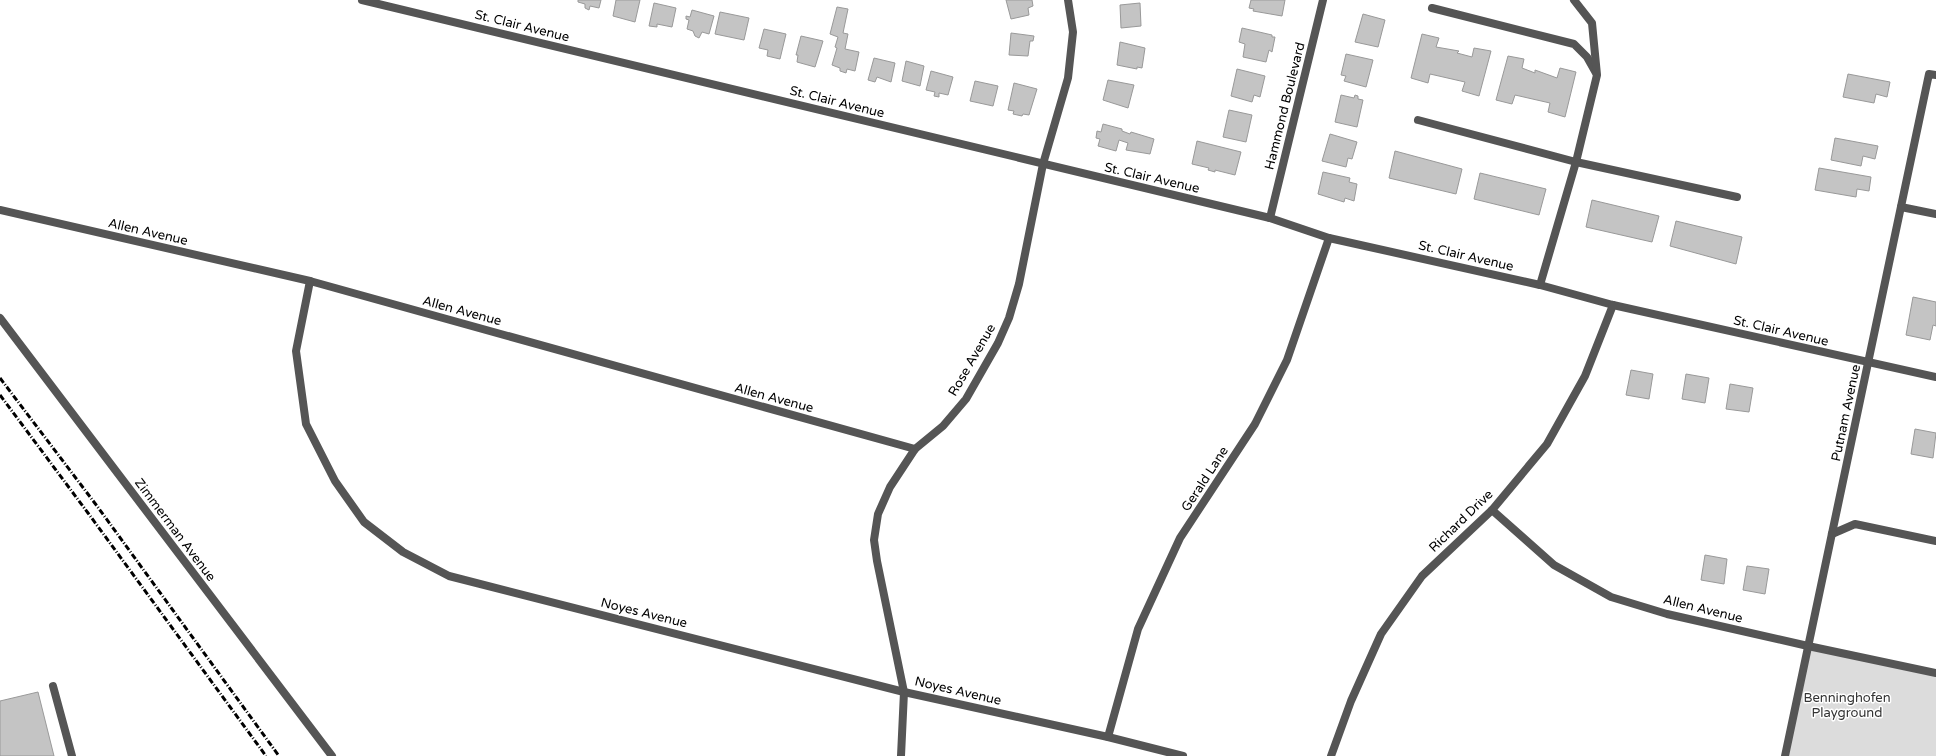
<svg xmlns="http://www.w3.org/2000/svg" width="1936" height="756" font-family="'Varela Round',sans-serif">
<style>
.green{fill:#dcdcdc}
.building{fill:#c4c4c4;stroke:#999}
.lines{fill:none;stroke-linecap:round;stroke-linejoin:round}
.service{stroke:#555;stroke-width:8}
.minor{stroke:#555;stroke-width:8}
.rail{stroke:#000;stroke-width:3;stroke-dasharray:6 2 1 2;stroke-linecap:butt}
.labels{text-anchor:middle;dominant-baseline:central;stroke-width:3;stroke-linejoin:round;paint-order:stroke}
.street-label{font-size:13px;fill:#000;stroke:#fff}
.park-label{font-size:13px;fill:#333;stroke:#fff}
</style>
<rect width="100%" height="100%" fill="#fff"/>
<polygon class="green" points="1808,646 1936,673 1936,756 1785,756"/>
<g class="building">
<polygon points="578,0 601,0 599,8 590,6 589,10 585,8 585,4 578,2"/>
<polygon points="616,0 640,0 635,22 613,16"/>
<polygon points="1006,0 1032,0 1033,6 1028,8 1029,15 1011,19"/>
<polygon points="1251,0 1285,0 1282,16 1253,11 1254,9 1249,8"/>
<polygon points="654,3 676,8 672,27 657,24 657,27 649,26"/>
<polygon points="1140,3 1141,26 1121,28 1120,5"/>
<polygon points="837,7 848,9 843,33 848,34 845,49 859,52 855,71 847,69 846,73 840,71 840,68 832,65 837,48 835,47 838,37 830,34"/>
<polygon points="692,10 714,16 709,34 702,32 699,38 695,36 693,31 687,29 689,20 686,19 686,16 690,17"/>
<polygon points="720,12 749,18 744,40 715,34"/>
<polygon points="1363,14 1385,20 1378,47 1355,42"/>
<polygon points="1242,28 1272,35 1272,37 1275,37 1272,52 1269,50 1266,62 1243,57 1245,44 1239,42"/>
<polygon points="764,29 786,34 780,59 767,56 768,50 759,48"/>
<polygon points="1011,33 1034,36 1033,41 1030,41 1028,56 1009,55"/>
<polygon points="1422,34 1439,38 1436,47 1459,51 1457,53 1472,57 1474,48 1491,51 1479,96 1462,91 1465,82 1430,74 1428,83 1411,78"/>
<polygon points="801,36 823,41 815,67 797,62 798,55 796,55"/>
<polygon points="1120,42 1145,48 1142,68 1137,67 1137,69 1117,65"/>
<polygon points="1346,54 1373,60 1366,87 1344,81 1346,76 1341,75"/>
<polygon points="1508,56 1524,59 1522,68 1535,73 1535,70 1557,78 1560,68 1576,72 1565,117 1548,112 1550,103 1515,95 1512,104 1496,100"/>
<polygon points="874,58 895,63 891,82 877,77 875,82 868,80"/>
<polygon points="906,61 924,66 920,86 902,81"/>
<polygon points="1237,69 1265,76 1260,97 1254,95 1252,102 1231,96"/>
<polygon points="931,71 953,77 948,95 939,93 939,97 934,96 935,92 926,90"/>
<polygon points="1848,74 1890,82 1887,97 1876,94 1874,103 1843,97"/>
<polygon points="1108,80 1134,85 1128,108 1103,100"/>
<polygon points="975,81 998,86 993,106 970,101"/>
<polygon points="1014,83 1037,89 1029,115 1023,114 1022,116 1013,114 1014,111 1008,110"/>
<polygon points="1341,95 1354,98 1355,95 1358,96 1358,99 1363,100 1357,127 1335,122"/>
<polygon points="1229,110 1252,115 1246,142 1223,137"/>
<polygon points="1103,124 1122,129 1122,131 1130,134 1131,132 1154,139 1150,154 1126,150 1128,143 1119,140 1116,151 1098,146 1100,139 1096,138 1097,131 1101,132"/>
<polygon points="1330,134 1357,142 1352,159 1348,158 1346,167 1322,161"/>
<polygon points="1835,138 1878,146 1875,159 1863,156 1861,166 1831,160"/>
<polygon points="1197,141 1241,152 1235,175 1215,170 1215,172 1208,170 1209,168 1192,164"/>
<polygon points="1395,151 1462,169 1456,194 1389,178"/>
<polygon points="1819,168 1871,177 1869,191 1857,189 1856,197 1815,190"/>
<polygon points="1323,172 1350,178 1349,182 1357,184 1354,201 1345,198 1344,202 1318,194"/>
<polygon points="1480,173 1546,189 1539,215 1474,199"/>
<polygon points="1592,200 1659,216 1652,242 1586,227"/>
<polygon points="1676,221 1742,237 1736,264 1670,246"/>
<polygon points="1913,297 1936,302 1936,326 1933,325 1930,340 1906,335"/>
<polygon points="1631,370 1653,374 1649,399 1626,395"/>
<polygon points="1686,374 1709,378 1705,403 1682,399"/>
<polygon points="1730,384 1753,388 1749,412 1726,409"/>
<polygon points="1915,429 1936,433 1933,458 1911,454"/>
<polygon points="1705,555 1727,559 1724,584 1701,580"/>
<polygon points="1747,566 1769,569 1765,594 1743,590"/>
<polygon points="38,692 54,756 0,756 0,701"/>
</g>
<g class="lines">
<g class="service">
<polyline points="1901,207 1936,214"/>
<polyline points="1832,534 1855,524 1936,541"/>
<polyline points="53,686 72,756"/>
</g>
<g class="minor">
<polyline points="362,0 1270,218 1329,238 1540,285 1613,305 1936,377"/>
<polyline points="1432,8 1574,44 1587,57 1596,73"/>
<polyline points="1418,120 1576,162 1737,197"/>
<polyline points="0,210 310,281 915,449"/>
<polyline points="1270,218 1323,0"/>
<polyline points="310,281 296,351 306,424 335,481 364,522 403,552 449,576 904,692 1108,737 1183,756"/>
<polyline points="1540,285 1576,162 1597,75 1592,23 1574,0"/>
<polyline points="0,318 332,756"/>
<polyline points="1492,510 1554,565 1611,597 1667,614 1808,646 1936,673"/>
<polyline points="1108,737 1138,629 1180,538 1255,424 1287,360 1329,238"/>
<polyline points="901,756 904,692 877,561 874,540 878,514 890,487 915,449 943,426 966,399 998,343 1009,318 1019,284 1043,164 1068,78 1073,32 1068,0"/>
<polyline points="1331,756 1351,701 1381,634 1422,576 1492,510 1547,444 1585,376 1613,305"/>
<polyline points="1785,756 1929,74 1936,75"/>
</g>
<g class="rail">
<polyline points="0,378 97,506 279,756"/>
<polyline points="0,395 88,513 266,756"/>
</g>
</g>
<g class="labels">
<g class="street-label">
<text transform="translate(522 26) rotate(14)">St. Clair Avenue</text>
<text transform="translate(837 102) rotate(14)">St. Clair Avenue</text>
<text transform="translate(1285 106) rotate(-76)">Hammond Boulevard</text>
<text transform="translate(1152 178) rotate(13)">St. Clair Avenue</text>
<text transform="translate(148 232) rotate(13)">Allen Avenue</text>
<text transform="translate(1466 256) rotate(13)">St. Clair Avenue</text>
<text transform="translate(462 311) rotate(15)">Allen Avenue</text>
<text transform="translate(1781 331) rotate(13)">St. Clair Avenue</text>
<text transform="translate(972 360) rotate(-60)">Rose Avenue</text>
<text transform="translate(774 398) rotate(15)">Allen Avenue</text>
<text transform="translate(1846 413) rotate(-78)">Putnam Avenue</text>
<text transform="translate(1205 479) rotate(-57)">Gerald Lane</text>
<text transform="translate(1461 521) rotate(-44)">Richard Drive</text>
<text transform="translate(175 530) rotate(53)">Zimmerman Avenue</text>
<text transform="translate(1703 609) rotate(14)">Allen Avenue</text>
<text transform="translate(644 613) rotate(14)">Noyes Avenue</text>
<text transform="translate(958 691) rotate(13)">Noyes Avenue</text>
</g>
<g class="park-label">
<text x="1847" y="698">Benninghofen<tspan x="1847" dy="15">Playground</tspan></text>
</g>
</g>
</svg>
